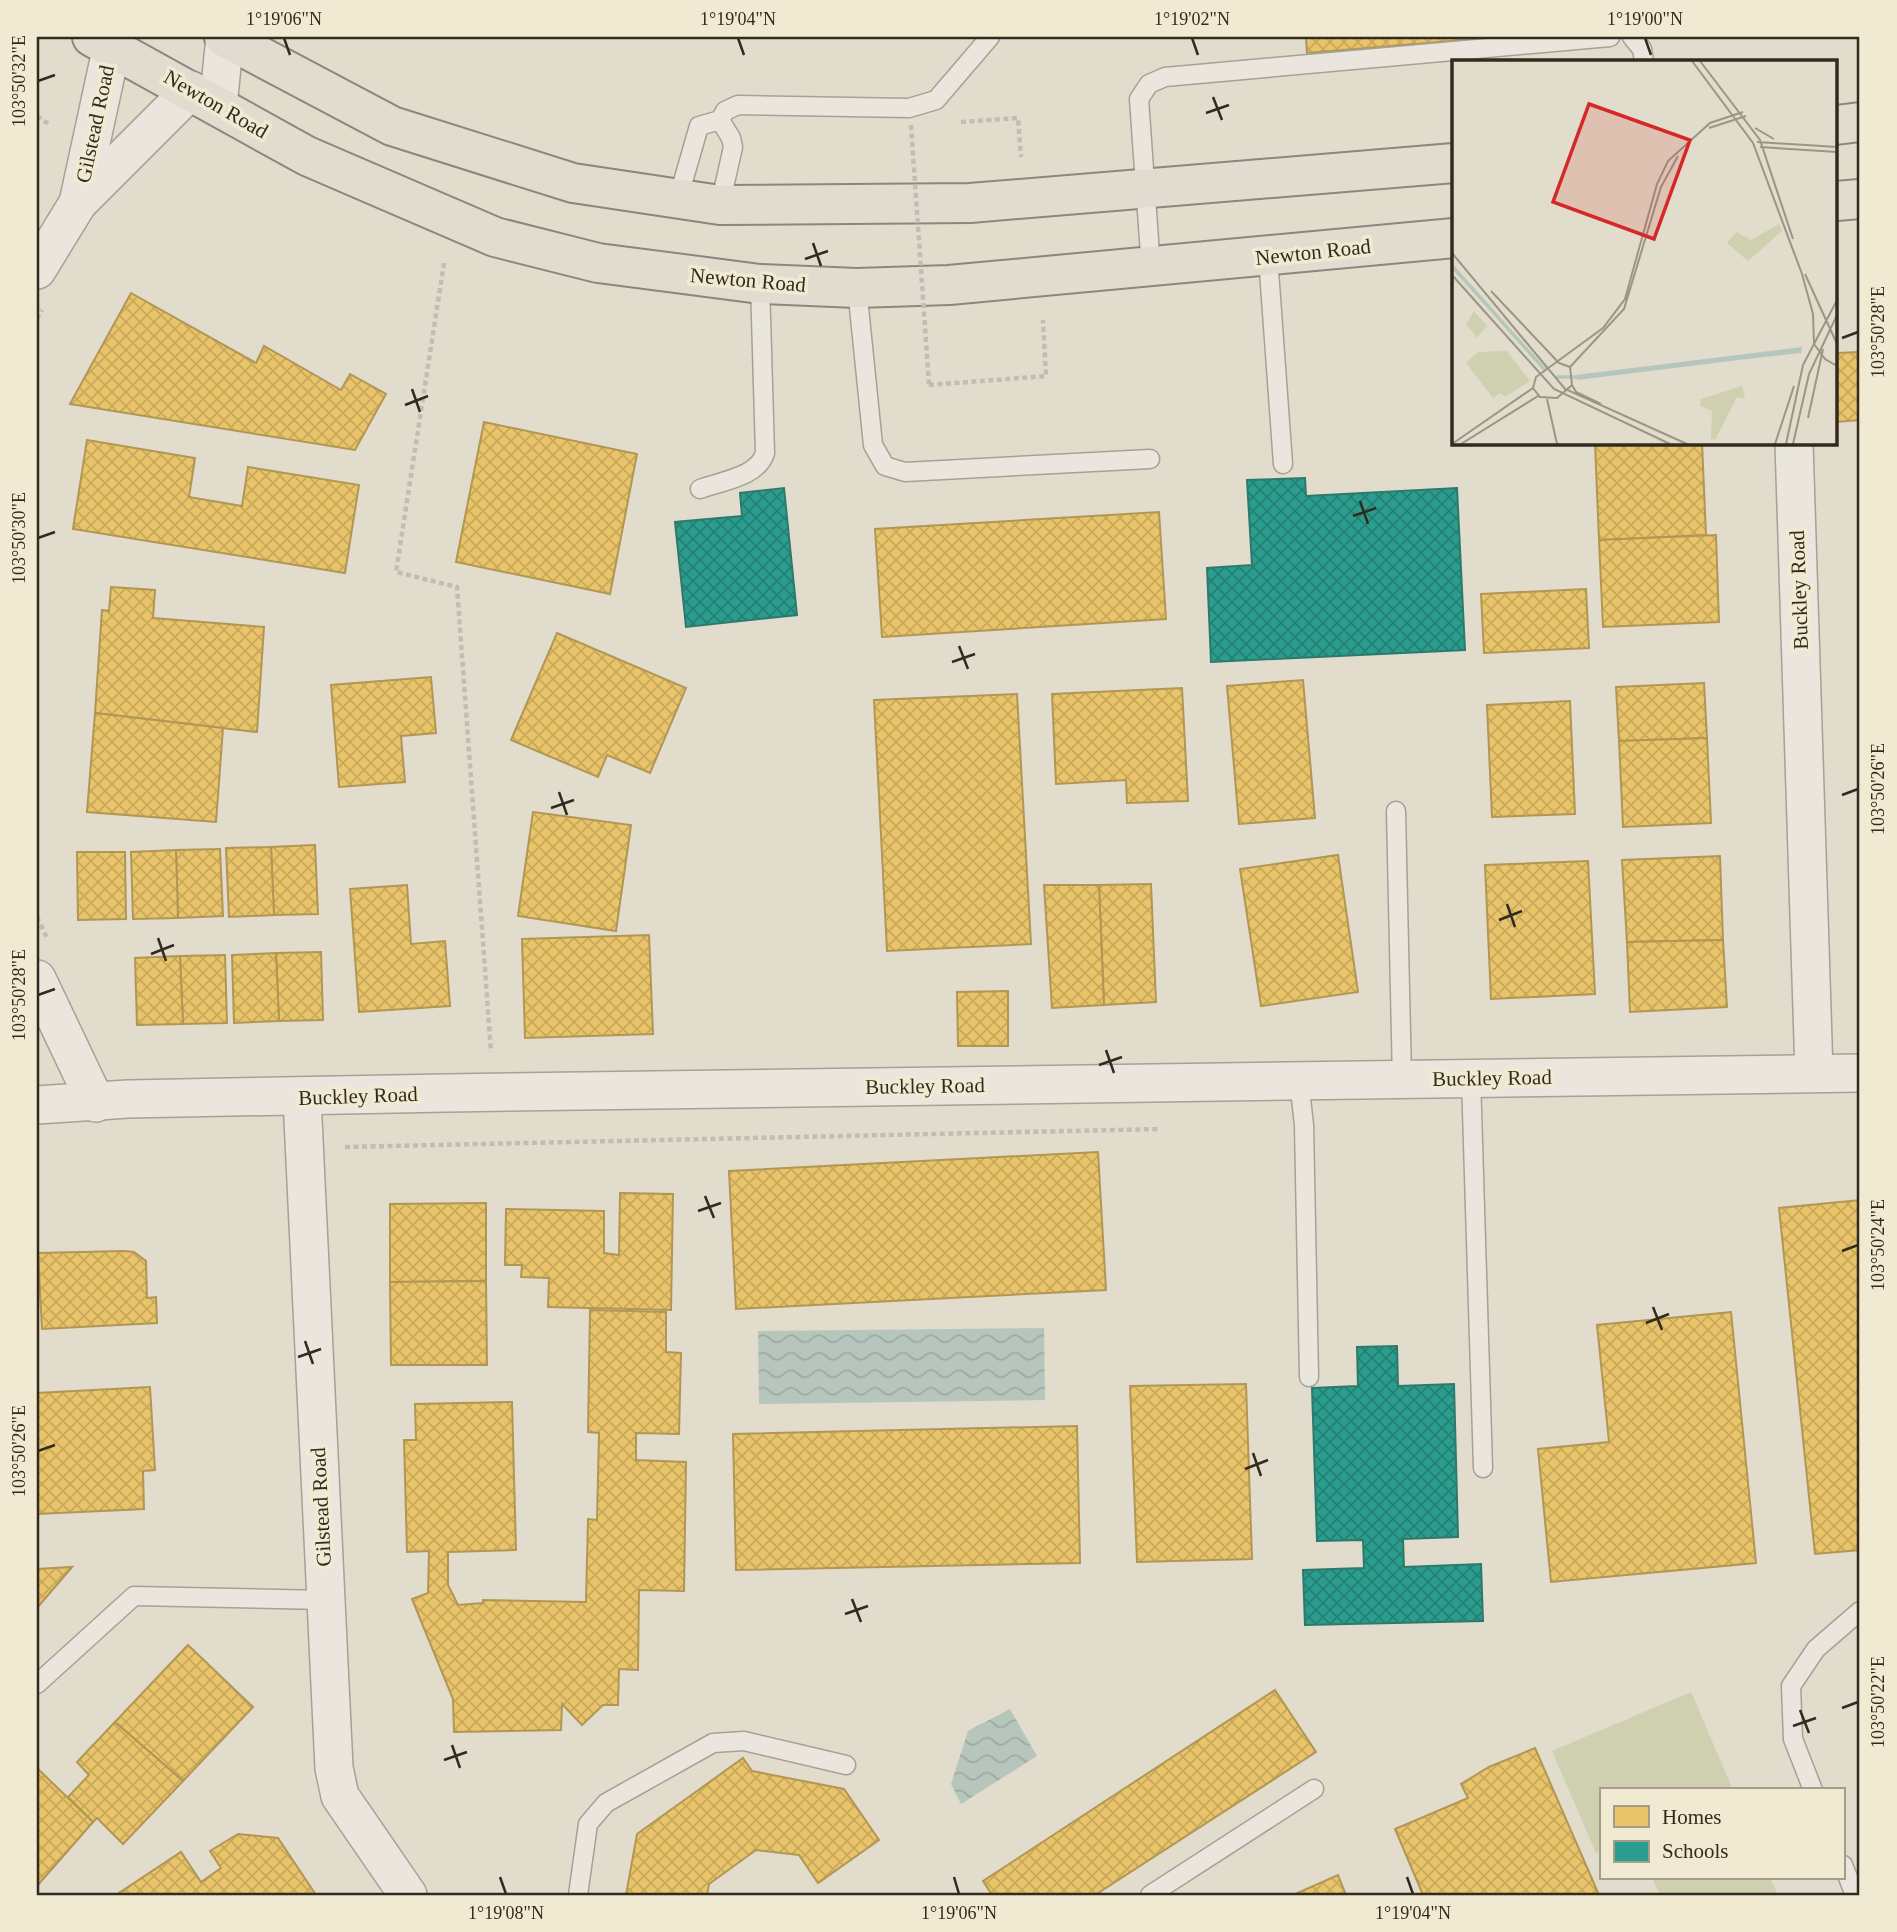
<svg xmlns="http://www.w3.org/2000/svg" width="1897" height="1932" font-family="Georgia,serif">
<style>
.garden{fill:#ced0b0}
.water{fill:url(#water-waves)}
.homes{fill:url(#homes-cross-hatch);stroke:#b29654;stroke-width:2}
.schools{fill:url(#schools-cross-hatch);stroke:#2d7a6d;stroke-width:2}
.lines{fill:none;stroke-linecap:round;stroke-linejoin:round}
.lane-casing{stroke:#a6a195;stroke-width:21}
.street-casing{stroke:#a6a195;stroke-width:40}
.primary-casing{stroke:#8c867b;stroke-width:42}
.path{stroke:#c2bdb4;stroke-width:4.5;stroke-dasharray:5 3.5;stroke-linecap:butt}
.lane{stroke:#eae6dd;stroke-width:18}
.street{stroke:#eae6dd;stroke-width:37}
.primary{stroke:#e0dccf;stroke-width:38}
.path-bridge{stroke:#c2bdb4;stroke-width:4.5;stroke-dasharray:5 3.5;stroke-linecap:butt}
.ticks{fill:none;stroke:#332a1f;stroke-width:2.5}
.labels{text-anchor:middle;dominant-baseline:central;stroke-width:7;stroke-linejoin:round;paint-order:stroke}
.street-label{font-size:21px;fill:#332a1f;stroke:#f1ead2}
.inset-river{fill:none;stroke:#b7c6bd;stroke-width:3.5}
.inset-road{fill:none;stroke:#9b9586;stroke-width:2}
.view{fill:#d62828;fill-opacity:0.15;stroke:#d62828;stroke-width:3.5}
.inset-edge{fill:none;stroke:#332a1f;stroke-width:3.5}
.neatline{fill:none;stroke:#332a1f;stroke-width:2.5}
.ticks-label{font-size:18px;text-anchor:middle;fill:#332a1f}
</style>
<defs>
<pattern id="water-waves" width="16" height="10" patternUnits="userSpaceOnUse" patternTransform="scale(1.75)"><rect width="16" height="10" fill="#b7c6bd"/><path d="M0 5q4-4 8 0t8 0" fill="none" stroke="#9eaaa2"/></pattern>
<pattern id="homes-cross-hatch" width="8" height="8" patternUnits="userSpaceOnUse" patternTransform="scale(1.75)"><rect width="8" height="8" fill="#e9c46a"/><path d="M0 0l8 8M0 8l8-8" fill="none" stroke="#c8a95b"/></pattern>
<pattern id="schools-cross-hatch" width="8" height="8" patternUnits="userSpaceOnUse" patternTransform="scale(1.75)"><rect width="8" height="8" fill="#2a9d8f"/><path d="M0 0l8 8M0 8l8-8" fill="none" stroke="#258074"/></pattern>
</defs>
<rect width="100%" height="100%" fill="#e1dccb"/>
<g class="garden">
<polygon points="1691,1692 1733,1790 1601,1790 1601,1851 1596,1853 1552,1751"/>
<polygon points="1652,1878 1770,1878 1778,1895 1660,1895"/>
</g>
<g class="water">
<polygon points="1044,1328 1045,1400 759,1404 758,1331"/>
<polygon points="1010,1709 1037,1756 961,1804 951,1784 968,1731"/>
</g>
<g class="homes">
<polygon points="1306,37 1499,37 1307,53"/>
<polygon points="131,293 256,363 264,346 341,390 350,374 386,394 355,450 70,404"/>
<polygon points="1860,352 1860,420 1836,422 1836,353"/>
<polygon points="484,422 637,454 610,594 456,562"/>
<polygon points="87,440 195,458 189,497 242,506 248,467 359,485 345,573 73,529"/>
<polygon points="1595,443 1702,443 1706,535 1599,540"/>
<polygon points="1159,512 1166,619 882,637 875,529"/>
<polygon points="1716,535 1719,622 1603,627 1599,540"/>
<polygon points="111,587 155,590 153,618 264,627 257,732 95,713 102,610 109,611"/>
<polygon points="1586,589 1589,648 1484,653 1481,594"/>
<polygon points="557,633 686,688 650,773 607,755 598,777 511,740"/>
<polygon points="431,677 436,733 401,736 405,782 339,787 331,685"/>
<polygon points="1303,680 1315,818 1239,824 1227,686"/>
<polygon points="1704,683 1707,738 1619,741 1616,687"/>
<polygon points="1182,688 1188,801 1127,803 1126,780 1056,784 1052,694"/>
<polygon points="1017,694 1031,944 887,951 874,700"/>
<polygon points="1570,701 1575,814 1492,817 1487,705"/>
<polygon points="95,713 223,728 216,822 87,812"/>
<polygon points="1707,738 1711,823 1623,827 1619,741"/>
<polygon points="533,812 631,825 616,931 518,916"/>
<polygon points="315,845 318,914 274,915 271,847"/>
<polygon points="271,847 274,915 229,917 226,848"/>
<polygon points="220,849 223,916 178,918 176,850"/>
<polygon points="176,850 178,918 133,919 131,852"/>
<polygon points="77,852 125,852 126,919 78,920"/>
<polygon points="1338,855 1358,992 1261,1006 1240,869"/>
<polygon points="1720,856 1723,940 1627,942 1622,860"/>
<polygon points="1588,861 1595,994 1491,999 1485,865"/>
<polygon points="1151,884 1156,1002 1104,1005 1099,885"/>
<polygon points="407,885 411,944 445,941 450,1006 359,1012 350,889"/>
<polygon points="1044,885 1099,885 1104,1005 1052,1008"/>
<polygon points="649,935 653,1034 525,1038 522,939"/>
<polygon points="1723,940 1727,1007 1630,1012 1627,942"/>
<polygon points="321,952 323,1020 279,1021 276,953"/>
<polygon points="276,953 279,1021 234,1023 232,955"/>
<polygon points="225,955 227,1023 183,1024 180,956"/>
<polygon points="180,956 183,1024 137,1025 135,958"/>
<polygon points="1008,991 1008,1046 958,1046 957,992"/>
<polygon points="1098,1152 1106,1290 736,1309 729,1171"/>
<polygon points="620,1193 673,1194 671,1310 548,1307 549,1278 521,1277 522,1265 505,1265 506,1209 604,1211 604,1253 619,1255"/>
<polygon points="1860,1200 1860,1550 1815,1554 1779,1208"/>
<polygon points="486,1203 486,1281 390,1282 390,1204"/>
<polygon points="124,1251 134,1252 146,1261 147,1298 156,1297 157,1323 42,1329 38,1253"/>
<polygon points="486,1281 487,1365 391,1365 390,1282"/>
<polygon points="590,1310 666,1312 666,1352 681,1353 679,1434 636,1433 636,1460 686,1462 684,1591 639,1590 638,1670 619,1669 618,1705 603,1705 582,1725 562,1704 561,1730 454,1732 453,1699 412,1599 428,1593 429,1551 407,1552 404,1440 416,1440 415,1404 512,1402 516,1550 448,1552 448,1585 458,1605 483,1603 483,1600 586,1602 588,1519 597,1520 599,1433 588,1432"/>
<polygon points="1731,1312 1756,1563 1551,1582 1538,1449 1609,1442 1597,1325"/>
<polygon points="1246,1384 1252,1559 1137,1562 1130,1386"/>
<polygon points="150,1387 155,1470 143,1471 144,1509 37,1514 37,1393"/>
<polygon points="1077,1426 1080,1563 736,1570 733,1434"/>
<polygon points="72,1567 37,1608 37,1569"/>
<polygon points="188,1645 253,1707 183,1781 115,1722"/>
<polygon points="1275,1690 1316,1752 1095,1895 992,1895 983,1881"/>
<polygon points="115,1722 183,1781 123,1844 97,1818 93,1822 68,1797 89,1775 77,1762"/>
<polygon points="1535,1748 1599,1895 1423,1895 1395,1829 1468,1798 1461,1784 1489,1767"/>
<polygon points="743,1758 752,1771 844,1789 879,1840 818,1883 799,1855 756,1850 709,1884 707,1895 626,1895 637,1834"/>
<polygon points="37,1768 93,1822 37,1886"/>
<polygon points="238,1834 278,1838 316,1895 121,1895 119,1893 181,1852 201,1882 221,1868 210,1851"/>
<polygon points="1338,1875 1346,1895 1293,1895"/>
</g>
<g class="schools">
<polygon points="1305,478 1306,496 1457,488 1465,650 1211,662 1207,568 1252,565 1247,480"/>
<polygon points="784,488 797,615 686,627 675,522 742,516 740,493"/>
<polygon points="1397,1346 1398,1386 1454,1384 1458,1537 1403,1539 1404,1567 1481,1564 1483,1621 1305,1625 1303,1570 1364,1568 1363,1540 1317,1541 1312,1388 1358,1386 1357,1347"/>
</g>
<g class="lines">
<g class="lane-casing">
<g id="lane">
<polyline points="1632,37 1642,49 1644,61"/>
<polyline points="720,120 731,138 733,147 720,205"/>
<polyline points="678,199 699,126 720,120 725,111 738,105 909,108 936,100 990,37"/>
<polyline points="1268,257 1283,464"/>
<polyline points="1151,268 1139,99 1149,84 1165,77 1610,37"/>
<polyline points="857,288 873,445 885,466 905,472 1150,459"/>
<path d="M700,489C721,481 758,477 765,453L760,284"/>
<polyline points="1396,811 1402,1080"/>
<polyline points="1471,1078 1483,1468"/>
<polyline points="1299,1081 1304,1125 1309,1377"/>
<polyline points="37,1684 134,1596 326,1600"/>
<polyline points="1813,1790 1793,1739 1791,1686 1816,1649 1860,1611"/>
<polyline points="1843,1865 1855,1895"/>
<polyline points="578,1895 588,1824 606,1803 713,1743 744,1741 846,1765"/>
<polyline points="1150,1895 1314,1789"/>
</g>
</g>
<g class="street-casing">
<g id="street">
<polyline points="218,106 225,37"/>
<polyline points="78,203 112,46"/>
<polyline points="37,270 78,203 191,90"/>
<polyline points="1794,443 1814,1073"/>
<polyline points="37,979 96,1103"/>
<polyline points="302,1098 334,1768 340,1796 408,1895"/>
<polyline points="37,1105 128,1099 446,1093 1860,1073"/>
</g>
</g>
<g class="primary-casing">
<g id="primary">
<polyline points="92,37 307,156 495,237 598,263 760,284 857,288 949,285 1454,238"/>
<polyline points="224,37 392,126 573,183 720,205 970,203 1454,163"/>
<polyline points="1836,125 1860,122"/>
<polyline points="1836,201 1860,199"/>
</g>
</g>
<g class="path">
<polyline points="37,116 50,125"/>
<polyline points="961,122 1018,118 1021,157"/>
<polyline points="444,263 396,572 457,587 491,1052"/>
<polyline points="37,319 42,310"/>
<polyline points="929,385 1046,376 1043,320"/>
<polyline points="37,917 47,938"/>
<polyline points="345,1147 1159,1129"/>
</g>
<use href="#lane" class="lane"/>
<use href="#street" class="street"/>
<use href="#primary" class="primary"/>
<polyline class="path-bridge" points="911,125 929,385"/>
</g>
<path class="ticks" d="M284,38L290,55M738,38L744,55M1192,38L1198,55M1645,38L1651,55M38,81L55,75M1213,97L1222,120M1206,113L1229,105M813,243L821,266M805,259L828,251M1842,338L1858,332M412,389L420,412M405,405L428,396M1360,501L1368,524M1353,516L1376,508M38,538L55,532M959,646L968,669M952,662L975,654M559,792L567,815M1842,795L1858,789M551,808L574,800M1507,904L1515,927M1499,920L1522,911M158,938L166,961M151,954L174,945M38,995L55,989M1106,1050L1114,1073M1099,1065L1122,1057M705,1196L714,1218M698,1211L721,1203M1842,1251L1858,1245M1653,1307L1662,1330M1646,1323L1669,1314M305,1341L313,1364M298,1357L321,1349M38,1451L55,1445M1253,1453L1261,1476M1245,1469L1268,1460M852,1599L861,1622M845,1614L868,1606M1842,1708L1858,1702M1800,1710L1809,1733M1793,1726L1816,1718M452,1745L460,1768M444,1760L467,1752M500,1877L506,1894M954,1877L959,1894M1407,1877L1413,1894"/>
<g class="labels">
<g class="street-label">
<text transform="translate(216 104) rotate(30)">Newton Road</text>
<text transform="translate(95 124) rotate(-78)">Gilstead Road</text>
<text transform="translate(1313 252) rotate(-6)">Newton Road</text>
<text transform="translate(748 280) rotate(5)">Newton Road</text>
<text transform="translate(1799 590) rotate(-92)">Buckley Road</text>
<text transform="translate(1492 1078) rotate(-1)">Buckley Road</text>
<text transform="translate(925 1086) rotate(-1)">Buckley Road</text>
<text transform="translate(358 1096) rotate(-2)">Buckley Road</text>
<text transform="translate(321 1507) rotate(-93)">Gilstead Road</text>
</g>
</g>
<g transform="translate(1452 60)">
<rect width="385" height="385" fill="#e1dccb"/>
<path d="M22,251L35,266L25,278L14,264ZM55,291L78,321L53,337L49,333L41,338L14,303L26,292Z" fill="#ced0b0"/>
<path d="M327,164L330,171L296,201L275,183L284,172L299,180ZM290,326L293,339L285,337L263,380L259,378L260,351L248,346L249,339Z" fill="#ced0b0"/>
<path d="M350,287L349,293L287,300L125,320L124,315Z" fill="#b7c6bd"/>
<path class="inset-river" d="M0,206L94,311M104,317H127"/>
<path class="inset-road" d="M240,1L301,83L350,214L361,254L362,284L373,299L385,306M248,1L308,80L341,179M257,68L294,56M303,68L322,79M305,82L385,87M308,87L385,92M0,193L113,329L235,384M353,214L385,284M0,215L102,329L218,384M39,231L107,303M107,303L118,307L120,325L105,338L88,337L81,328L84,317L151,268L173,239L205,124L216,101L258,63L291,52M118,307L172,249L209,127L226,96M120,325L124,332L149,344M95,339L105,384M356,358L371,289M0,384L81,328M9,384L86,336M323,384L342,326M334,384L351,305L385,240M341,384L357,314L385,255"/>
<path class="view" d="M137,44L238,80L202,179L101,142Z"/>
<rect width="385" height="385" class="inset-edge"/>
</g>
<rect width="1897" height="1932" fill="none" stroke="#f1ead2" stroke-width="77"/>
<rect x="1600" y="1788" width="245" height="91" fill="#f1ead2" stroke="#a59d8a" stroke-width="2"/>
<rect x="1614" y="1806" width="35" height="21" fill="#e9c46a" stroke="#a59d8a" stroke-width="2"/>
<text x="1662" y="1824" font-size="21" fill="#332a1f">Homes</text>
<rect x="1614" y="1841" width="35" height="21" fill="#2a9d8f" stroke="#a59d8a" stroke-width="2"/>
<text x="1662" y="1858" font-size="21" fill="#332a1f">Schools</text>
<rect x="38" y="38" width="1820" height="1856" class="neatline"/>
<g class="ticks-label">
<text x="284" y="25">1°19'06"N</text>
<text x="738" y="25">1°19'04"N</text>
<text x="1192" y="25">1°19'02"N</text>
<text x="1645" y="25">1°19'00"N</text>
<text transform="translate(19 81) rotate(-90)" y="6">103°50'32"E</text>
<text transform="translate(1878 332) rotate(-90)" y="6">103°50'28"E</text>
<text transform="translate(19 538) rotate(-90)" y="6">103°50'30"E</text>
<text transform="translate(1878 789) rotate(-90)" y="6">103°50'26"E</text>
<text transform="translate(19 995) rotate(-90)" y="6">103°50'28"E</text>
<text transform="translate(1878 1245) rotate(-90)" y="6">103°50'24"E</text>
<text transform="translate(19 1451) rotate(-90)" y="6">103°50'26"E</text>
<text transform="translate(1878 1702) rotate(-90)" y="6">103°50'22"E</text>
<text x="506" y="1919">1°19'08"N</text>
<text x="959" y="1919">1°19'06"N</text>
<text x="1413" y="1919">1°19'04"N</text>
</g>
</svg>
